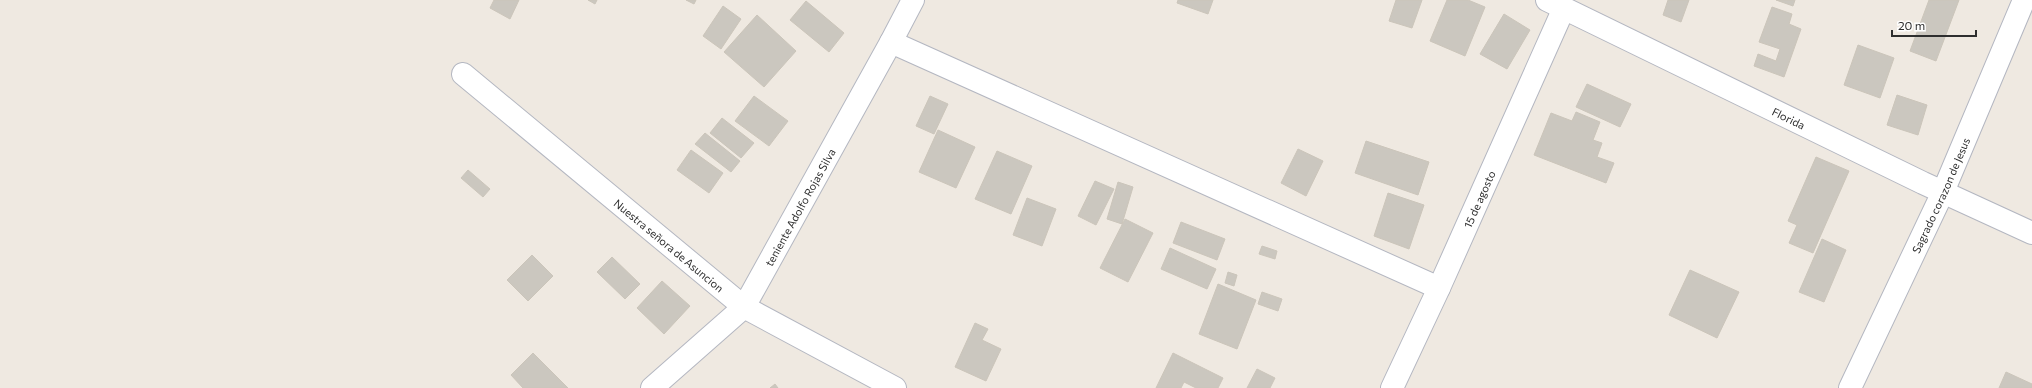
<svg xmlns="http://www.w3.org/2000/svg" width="2032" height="388" font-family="Commissioner,sans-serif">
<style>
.building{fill:#cbc7bf;stroke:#cbc5ba}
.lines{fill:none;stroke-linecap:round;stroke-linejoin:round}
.minor-casing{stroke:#b4b7c1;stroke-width:24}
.minor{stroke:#fff;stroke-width:22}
.labels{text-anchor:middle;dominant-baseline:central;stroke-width:4;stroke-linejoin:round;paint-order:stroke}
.street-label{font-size:11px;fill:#2e2e2e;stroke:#fff}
</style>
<rect width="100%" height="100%" fill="#efe9e1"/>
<g class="building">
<polygon points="494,0 519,0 510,19 490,8"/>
<polygon points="588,0 597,0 595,4"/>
<polygon points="686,0 696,0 694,4"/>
<polygon points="1178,0 1213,0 1208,14 1177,3"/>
<polygon points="1396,0 1422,0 1412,28 1389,21"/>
<polygon points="1447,0 1468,0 1485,7 1465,56 1430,41"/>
<polygon points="1668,0 1689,0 1681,22 1663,15"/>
<polygon points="1776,0 1795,0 1793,6"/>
<polygon points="1929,0 1959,0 1936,61 1910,51"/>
<polygon points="806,1 844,33 829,52 790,20"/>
<polygon points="723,6 741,19 721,49 703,36"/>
<polygon points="1772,7 1792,14 1789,24 1801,29 1784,77 1754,66 1758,54 1776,61 1780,49 1759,42"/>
<polygon points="1504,14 1530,30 1507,69 1480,54"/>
<polygon points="757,15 796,51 764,87 724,52"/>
<polygon points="1858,45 1894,58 1880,98 1844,85"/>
<polygon points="1587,84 1631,104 1620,127 1576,107"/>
<polygon points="1897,95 1927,105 1918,135 1887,125"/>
<polygon points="754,96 788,121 769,146 735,121"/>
<polygon points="930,96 948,104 934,134 916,126"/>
<polygon points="1576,112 1600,122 1593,140 1602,143 1597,157 1614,163 1606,183 1534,155 1551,113 1572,121"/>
<polygon points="722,118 754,143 741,158 710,133"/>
<polygon points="938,130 975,147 956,188 919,172"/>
<polygon points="705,133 740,161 731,172 695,144"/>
<polygon points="1366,141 1429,162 1418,195 1355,173"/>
<polygon points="1298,149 1323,161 1306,196 1281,183"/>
<polygon points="691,150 723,173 709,193 677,170"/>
<polygon points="997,151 1032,166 1011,214 975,199"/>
<polygon points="1816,157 1849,171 1813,253 1789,243 1797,225 1788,221"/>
<polygon points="468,170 490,189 483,197 461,178"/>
<polygon points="1095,181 1114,189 1096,225 1078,216"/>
<polygon points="1118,182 1133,187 1122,224 1107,219"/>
<polygon points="1388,193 1424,205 1409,249 1374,236"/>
<polygon points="1027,198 1056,209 1042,246 1013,235"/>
<polygon points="1125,219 1153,233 1128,282 1100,268"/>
<polygon points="1181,222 1225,239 1217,260 1173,243"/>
<polygon points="1822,239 1846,250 1824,302 1799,292"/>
<polygon points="1262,246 1277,251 1275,259 1259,254"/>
<polygon points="1170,248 1216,269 1207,289 1161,269"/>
<polygon points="532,255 553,276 528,301 507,280"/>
<polygon points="612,257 640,284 625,299 597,272"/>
<polygon points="1690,270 1739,292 1717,338 1669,315"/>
<polygon points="1228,272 1237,275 1234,286 1225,283"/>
<polygon points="662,281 690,306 664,334 637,308"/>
<polygon points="1218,284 1256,300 1237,349 1199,334"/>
<polygon points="1262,292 1282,299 1278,311 1258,304"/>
<polygon points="975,323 988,329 982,340 1001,349 986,381 955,367"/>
<polygon points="533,353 568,388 523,388 511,375"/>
<polygon points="1173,353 1223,378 1218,388 1196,388 1184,382 1181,388 1156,388"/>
<polygon points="1257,369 1275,378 1270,388 1247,388"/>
<polygon points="2006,372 2032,384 2032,388 1999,388"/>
<polygon points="775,384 778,388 770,388"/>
</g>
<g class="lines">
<g class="minor-casing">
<g id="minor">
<path id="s1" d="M1547,0L1923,183L2032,233"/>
<polyline points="891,42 1439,288"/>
<path id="s2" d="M463,74L744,307L895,388"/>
<path id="s3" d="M652,388L744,307L891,42L913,0"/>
<path id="s4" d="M1392,388L1439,288L1564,8"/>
<path id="s5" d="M1850,388L1943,192L2024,0"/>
</g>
</g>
<use href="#minor" class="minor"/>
</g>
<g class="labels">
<g class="street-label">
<text stroke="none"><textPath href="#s1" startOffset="269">Florida</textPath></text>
<text stroke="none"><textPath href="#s5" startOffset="213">Sagrado corazon de Jesus</textPath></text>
<text stroke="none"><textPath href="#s4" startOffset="208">15 de agosto</textPath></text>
<text stroke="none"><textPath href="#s3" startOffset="237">teniente Adolfo Rojas Silva</textPath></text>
<text stroke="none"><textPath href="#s2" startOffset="268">Nuestra señora de Asuncion</textPath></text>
</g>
</g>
<path d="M1892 30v6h84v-6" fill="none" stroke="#2e2e2e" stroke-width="2"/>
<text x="1898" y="30" font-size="12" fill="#2e2e2e" stroke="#ffffff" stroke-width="3" paint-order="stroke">20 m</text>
</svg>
